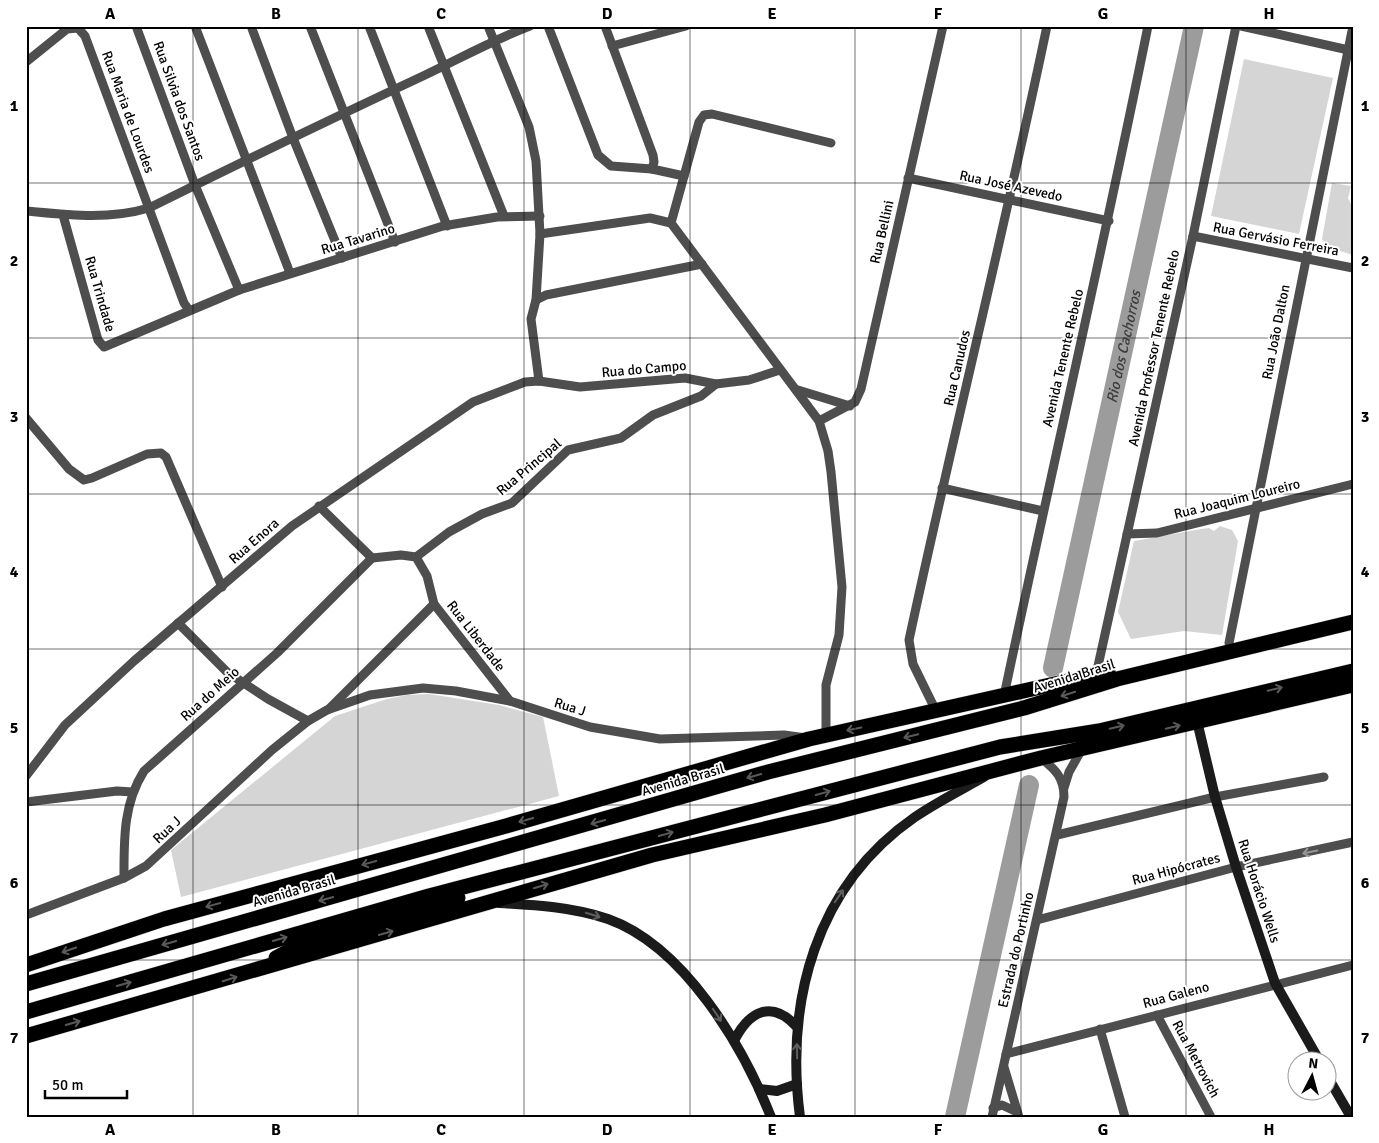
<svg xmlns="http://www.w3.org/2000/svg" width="1379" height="1143" font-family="Signika,sans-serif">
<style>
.green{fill:#d5d5d5}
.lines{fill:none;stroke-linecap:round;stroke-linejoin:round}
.river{stroke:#9c9c9c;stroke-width:20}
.highway-casing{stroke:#dbdbdb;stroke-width:16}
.street{stroke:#4e4e4e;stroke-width:9}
.secondary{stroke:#1b1b1b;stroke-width:10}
.highway{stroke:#000;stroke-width:15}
.oneway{stroke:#595959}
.oneway2{stroke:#959595}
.oneway3{stroke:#5f5f5f}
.grid{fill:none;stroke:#000;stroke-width:1;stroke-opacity:0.55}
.labels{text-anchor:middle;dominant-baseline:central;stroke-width:4;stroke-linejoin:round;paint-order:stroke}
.street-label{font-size:14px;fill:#000;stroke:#fff}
.water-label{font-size:15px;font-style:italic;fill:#3d3d3d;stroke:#fff}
.neatline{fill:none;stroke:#000;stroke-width:2}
.grid-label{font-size:16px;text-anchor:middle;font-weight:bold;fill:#000}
</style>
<rect width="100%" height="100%" fill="#fff"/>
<g class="green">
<polygon points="1244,59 1333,78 1299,234 1211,216"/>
<polygon points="1332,183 1351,186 1348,198 1353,209 1353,255 1327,247 1322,239"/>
<polygon points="1220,526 1232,530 1238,541 1222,635 1184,631 1131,639 1118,612 1134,541 1201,529 1209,528 1214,531"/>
<polygon points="429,694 499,705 543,717 559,796 181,897 171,850 335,716 387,699 407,695"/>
</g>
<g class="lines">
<g class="river">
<path id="s1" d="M1053,668L1194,26"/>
<polyline points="955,1117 1029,785"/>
</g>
<g class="highway-casing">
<g id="highway">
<polyline points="276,958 297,947 422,911 458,898"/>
<polyline points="26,965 164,919 506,826 809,739 1108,672"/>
<polyline points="26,984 768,772 1024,708 1117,679 1353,622"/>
<polyline points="26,1012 429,896 1000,747 1099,731 1353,671"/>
<polyline points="26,1036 652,855 825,815 1041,758 1353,685"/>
</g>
</g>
<g class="street">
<polyline points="136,26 195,185 239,290"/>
<polyline points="195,26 290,273"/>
<polyline points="251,26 293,138 342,258"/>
<polyline points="310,26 395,242"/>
<polyline points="369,26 447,226"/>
<polyline points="428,26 504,216"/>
<polyline points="488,26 529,127 536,161 540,234 536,300 531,319 539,381"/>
<polyline points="548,26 598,155 611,166 652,169 654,162 653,155 605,26"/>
<polyline points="1241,26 1353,51"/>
<polyline points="612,46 686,26"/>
<polyline points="26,62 67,29 78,28 85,36 184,303 189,310"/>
<polyline points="652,169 684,176"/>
<polyline points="908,178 1109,221"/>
<path d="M26,211C68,215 108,220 149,208C240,163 331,119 423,76C459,59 493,40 530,26"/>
<polyline points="63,215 98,340 104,347 239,290 443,226 497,217 540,216"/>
<polyline points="671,223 699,122 704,115 712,114 831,143"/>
<polyline points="540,234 650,218 671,223 819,421 828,451 831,472 842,587 839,635 826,685 826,735"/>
<polyline points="1193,236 1353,268"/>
<polyline points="536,300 546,295 702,264"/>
<polyline points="798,390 850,406"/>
<polyline points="26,418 69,469 84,480 92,478 147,454 161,453 166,457 222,587"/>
<polyline points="819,421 855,402 861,389 943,26"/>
<polyline points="942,488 1043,511"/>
<polyline points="319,506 372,558 401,555 416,557 427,576 434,604 510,701"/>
<polyline points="1127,534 1157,533 1353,484"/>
<polyline points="416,557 449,532 482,514 512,503 568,450 621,438 653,415 701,396 716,384"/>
<polyline points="178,623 227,672 268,699 308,721"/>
<polyline points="1229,643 1353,26"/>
<polyline points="1096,675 1193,236 1236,26"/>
<path d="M1004,696C1051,472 1103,250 1148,26"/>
<polyline points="329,709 434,604"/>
<path d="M936,711L913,664L909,640C953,435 1004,232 1047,26"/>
<polyline points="26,776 65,725 134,661 292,526 473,402 525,382 539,381 580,387 685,378 716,384 749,380 780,370"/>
<polyline points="1064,788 1069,772 1082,749"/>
<polyline points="26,802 117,791 133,792"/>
<polyline points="1057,835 1215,797 1324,777"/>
<path d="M124,878C124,840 123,804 144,771L277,653L372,558"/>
<polyline points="26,915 124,878 146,866 272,750 308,721 327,710 370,695 423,688 456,691 510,701 590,727 660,739 784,735 806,738"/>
<polyline points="1037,920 1236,867 1353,842"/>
<polyline points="1157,1015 1211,1117"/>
<polyline points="1100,1029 1125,1117"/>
<polyline points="1006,1054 1353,965"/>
<polyline points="1004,1067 1019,1117"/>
<polyline points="993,1108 1002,1105 1017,1112"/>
<path d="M992,1117L1064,797C1064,778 1056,770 1041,758"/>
</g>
<g class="secondary">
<polyline points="1197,721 1215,797 1236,867 1275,983 1319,1060"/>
<path d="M499,903C536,905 573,907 608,919C684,946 743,1046 771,1117"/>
<path d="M734,1041C749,1011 772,999 797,1027"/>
<polyline points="1326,1074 1351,1117"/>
<polyline points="759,1089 777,1091 797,1084"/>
<path d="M800,1117C785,1002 815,886 915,817C937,802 961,790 984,777"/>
</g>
<use href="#highway" class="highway"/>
</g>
<defs><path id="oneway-shaft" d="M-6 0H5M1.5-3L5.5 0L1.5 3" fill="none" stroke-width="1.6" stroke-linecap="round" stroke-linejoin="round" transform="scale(1.25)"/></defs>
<g class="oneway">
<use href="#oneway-shaft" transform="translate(1275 689) rotate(-13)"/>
<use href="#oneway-shaft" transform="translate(1068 694) rotate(162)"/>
<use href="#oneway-shaft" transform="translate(1117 727) rotate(-13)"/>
<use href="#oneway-shaft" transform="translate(1173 727) rotate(-14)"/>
<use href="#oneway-shaft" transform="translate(854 729) rotate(168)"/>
<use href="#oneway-shaft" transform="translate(911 736) rotate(166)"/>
<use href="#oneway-shaft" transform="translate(754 776) rotate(164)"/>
<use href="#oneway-shaft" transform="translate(823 793) rotate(-15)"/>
<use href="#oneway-shaft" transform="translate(526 820) rotate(164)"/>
<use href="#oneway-shaft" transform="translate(598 822) rotate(164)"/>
<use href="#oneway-shaft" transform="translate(666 834) rotate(-15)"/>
<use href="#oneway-shaft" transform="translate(369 863) rotate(165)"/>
<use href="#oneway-shaft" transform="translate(541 886) rotate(-17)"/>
<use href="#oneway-shaft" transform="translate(326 899) rotate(164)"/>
<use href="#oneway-shaft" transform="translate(213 905) rotate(165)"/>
<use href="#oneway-shaft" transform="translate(386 933) rotate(-16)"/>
<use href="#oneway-shaft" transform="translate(280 939) rotate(-16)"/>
<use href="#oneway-shaft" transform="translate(169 943) rotate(164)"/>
<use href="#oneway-shaft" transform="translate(69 950) rotate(161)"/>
<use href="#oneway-shaft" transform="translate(230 979) rotate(-18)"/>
<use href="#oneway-shaft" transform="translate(124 984) rotate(-16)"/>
<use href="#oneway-shaft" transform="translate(73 1023) rotate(-16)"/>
</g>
<use class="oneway2" href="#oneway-shaft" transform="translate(1310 852) rotate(168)"/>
<g class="oneway3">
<use href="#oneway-shaft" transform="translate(839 896) rotate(-56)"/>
<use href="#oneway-shaft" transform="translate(593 915) rotate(17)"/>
<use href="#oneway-shaft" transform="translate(717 1015) rotate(56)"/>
<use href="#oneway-shaft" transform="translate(797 1051) rotate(-91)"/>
</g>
<path class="grid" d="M193,26V1117M358,26V1117M524,26V1117M690,26V1117M855,26V1117M1021,26V1117M1186,26V1117M26,183H1353M26,338H1353M26,494H1353M26,649H1353M26,805H1353M26,960H1353"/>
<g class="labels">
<g class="street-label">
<text transform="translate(179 101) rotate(70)">Rua Silvia dos Santos</text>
<text transform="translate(128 112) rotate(70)">Rua Maria de Lourdes</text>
<text transform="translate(1011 186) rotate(12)">Rua José Azevedo</text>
<text transform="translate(882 232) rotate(-77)">Rua Bellini</text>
<text transform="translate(358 239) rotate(-17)">Rua Tavarino</text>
<text transform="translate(1276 239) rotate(11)">Rua Gervásio Ferreira</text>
<text transform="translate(100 294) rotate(74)">Rua Trindade</text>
<text transform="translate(1276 332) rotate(-79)">Rua João Dalton</text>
<text transform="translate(1154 348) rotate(-78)">Avenida Professor Tenente Rebelo</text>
<text transform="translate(1063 358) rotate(-77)">Avenida Tenente Rebelo</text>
<text transform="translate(957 368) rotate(-77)">Rua Canudos</text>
<text transform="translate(644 369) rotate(-5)">Rua do Campo</text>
<text transform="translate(529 467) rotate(-40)">Rua Principal</text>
<text transform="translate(1237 499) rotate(-14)">Rua Joaquim Loureiro</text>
<text transform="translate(254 541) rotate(-41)">Rua Enora</text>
<text transform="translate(476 636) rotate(52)">Rua Liberdade</text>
<text transform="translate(1074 676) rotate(-17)">Avenida Brasil</text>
<text transform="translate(210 694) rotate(-42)">Rua do Meio</text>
<text transform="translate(570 707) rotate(17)">Rua J</text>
<text transform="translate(683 780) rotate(-16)">Avenida Brasil</text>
<text transform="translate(167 830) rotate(-43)">Rua J</text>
<text transform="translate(1176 869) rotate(-15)">Rua Hipócrates</text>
<text transform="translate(294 891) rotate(-16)">Avenida Brasil</text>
<text transform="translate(1259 891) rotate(72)">Rua Horácio Wells</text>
<text transform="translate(1016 950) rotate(-77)">Estrada do Portinho</text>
<text transform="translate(1176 995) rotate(-15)">Rua Galeno</text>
<text transform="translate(1196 1059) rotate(62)">Rua Metrovich</text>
</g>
<g class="water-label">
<text stroke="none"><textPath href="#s1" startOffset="329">Rio dos Cachorros</textPath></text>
</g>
</g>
<rect width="1379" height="1143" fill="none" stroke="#ffffff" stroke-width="55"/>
<g transform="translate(1312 1076) rotate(6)"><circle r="24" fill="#ffffff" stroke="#999999"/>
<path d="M0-4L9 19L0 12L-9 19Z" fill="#000000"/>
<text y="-8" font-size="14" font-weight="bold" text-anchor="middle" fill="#000000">N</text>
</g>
<path d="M45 1090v8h82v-8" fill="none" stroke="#000000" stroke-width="2.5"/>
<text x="52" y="1090" font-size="15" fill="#000000" stroke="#ffffff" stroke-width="4" paint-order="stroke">50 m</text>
<rect x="28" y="28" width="1324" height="1088" class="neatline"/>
<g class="grid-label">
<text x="110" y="19">A</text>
<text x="276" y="19">B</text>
<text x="441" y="19">C</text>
<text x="607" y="19">D</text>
<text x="772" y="19">E</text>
<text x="938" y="19">F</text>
<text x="1103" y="19">G</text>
<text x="1269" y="19">H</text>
<text x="14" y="111">1</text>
<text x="1365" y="111">1</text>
<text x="14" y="266">2</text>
<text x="1365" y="266">2</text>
<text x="14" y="422">3</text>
<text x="1365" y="422">3</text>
<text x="14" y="577">4</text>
<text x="1365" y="577">4</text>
<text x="14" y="733">5</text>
<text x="1365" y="733">5</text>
<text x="14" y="888">6</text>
<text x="1365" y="888">6</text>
<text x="14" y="1043">7</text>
<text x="1365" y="1043">7</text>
<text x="110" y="1135">A</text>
<text x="276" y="1135">B</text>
<text x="441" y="1135">C</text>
<text x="607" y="1135">D</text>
<text x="772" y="1135">E</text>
<text x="938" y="1135">F</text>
<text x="1103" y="1135">G</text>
<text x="1269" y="1135">H</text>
</g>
</svg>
